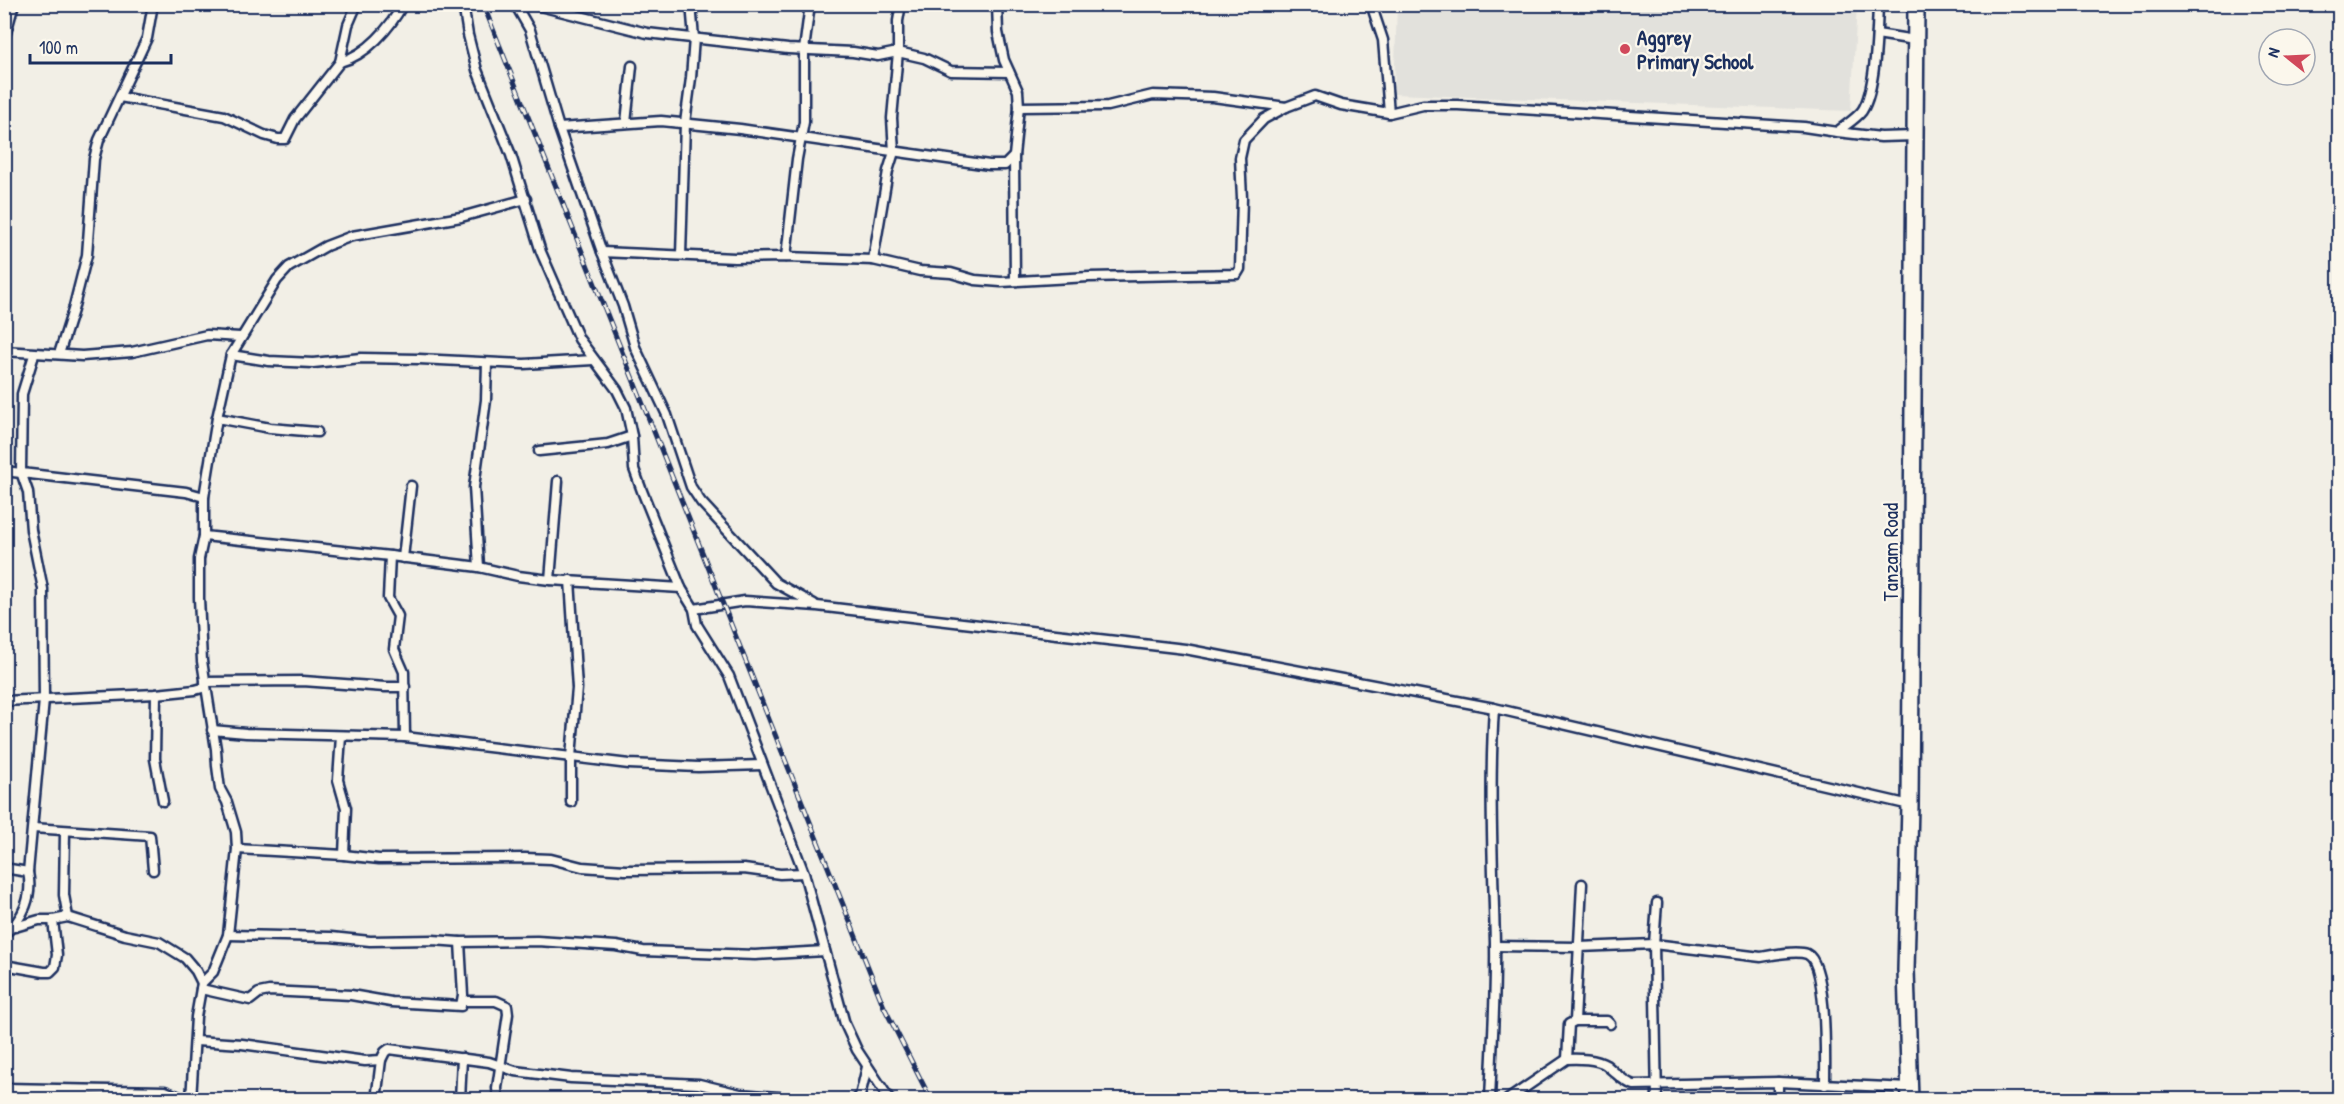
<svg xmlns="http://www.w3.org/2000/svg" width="2344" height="1104" font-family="'Patrick Hand',sans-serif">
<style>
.built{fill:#e2e1dc}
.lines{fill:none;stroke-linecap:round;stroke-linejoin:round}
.street-casing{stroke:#1b2f5e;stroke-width:13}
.highway-casing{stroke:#1b2f5e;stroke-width:20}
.street{stroke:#fbf7ec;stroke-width:8}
.highway{stroke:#fbf7ec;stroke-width:15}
.rail-casing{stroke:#1b2f5e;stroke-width:5}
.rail{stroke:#fbf7ec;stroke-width:3;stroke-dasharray:9;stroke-linecap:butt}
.poi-dot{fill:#d1495b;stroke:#fbf7ec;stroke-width:2}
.labels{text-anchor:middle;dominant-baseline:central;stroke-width:4.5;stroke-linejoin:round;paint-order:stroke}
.poi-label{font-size:21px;font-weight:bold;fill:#1b2f5e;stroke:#fbf7ec;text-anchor:start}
.street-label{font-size:21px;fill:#1b2f5e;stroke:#fbf7ec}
</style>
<rect width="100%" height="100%" fill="#f2efe6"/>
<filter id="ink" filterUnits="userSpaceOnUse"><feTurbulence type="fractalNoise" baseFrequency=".0167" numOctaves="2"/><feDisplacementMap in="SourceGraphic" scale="12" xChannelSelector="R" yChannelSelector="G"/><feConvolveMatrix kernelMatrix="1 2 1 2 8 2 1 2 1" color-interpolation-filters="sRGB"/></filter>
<g filter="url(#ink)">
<polygon class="built" points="1397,5 1857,5 1851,111 1394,94"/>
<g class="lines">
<g class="street-casing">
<g id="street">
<polyline points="463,4 468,35 477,70 511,155 541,252 579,339 617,390 626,408 632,436 634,469 642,491 681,588 694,609 697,625 729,676 804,873 845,1024 857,1050 890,1100"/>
<polyline points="515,4 530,30 559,128 602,252 623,306 635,347 667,415 691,487 701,502 776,583 814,604"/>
<polyline points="532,4 647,33 788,49 853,52 878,56 898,52 924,58 951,71 1009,72"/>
<polyline points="997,4 998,32 1004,60 1018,91 1019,107 1014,156 1015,281"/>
<polyline points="1371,4 1383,40 1389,113"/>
<polyline points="1877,34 1915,40"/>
<polyline points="4,40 14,4"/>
<path d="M340,62C367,55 390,28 403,4"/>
<polyline points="120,97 224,116 264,135 278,139 285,139 295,119 340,62 348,25 357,4"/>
<polyline points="1019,107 1108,106 1153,95 1213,97 1286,107"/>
<polyline points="626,123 632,66"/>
<polyline points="559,128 661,121 740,129 989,165 1005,165 1014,156"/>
<polyline points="1837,132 1881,137 1915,136"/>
<path d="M602,252L735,258L786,257L873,260L920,271L951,273L975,280L1001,282L1089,277L1237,274L1240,269L1242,198L1240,158L1244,140L1264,119L1286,107L1315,96L1341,105L1389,113L1423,105H1458L1804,127L1837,132C1845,125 1856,119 1862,111C1876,90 1877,31 1878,4"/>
<polyline points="681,255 685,123 691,78 694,38 691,4"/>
<polyline points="786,257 797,159 804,122 804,50 810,4"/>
<polyline points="873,260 888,171 894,152 892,118 898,52 898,21 901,4"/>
<polyline points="4,351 82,356 132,352 207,335 240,337"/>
<polyline points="59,354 73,310 87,255 94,159 99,140 147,38 153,4"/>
<polyline points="231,355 269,361 313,363 361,358 419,359 524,364 593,360"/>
<polyline points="217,418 270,428 317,432"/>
<polyline points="539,451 608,444 632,436"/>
<polyline points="4,471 186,492 204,497"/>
<polyline points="204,536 390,556 479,567 518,576 550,580 681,588"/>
<polyline points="390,556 388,598 398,616 394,649 404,672 405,737"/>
<polyline points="403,558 411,486"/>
<polyline points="479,567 474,487 486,400 487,363"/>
<polyline points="550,580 558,481"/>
<polyline points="570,580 577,688 571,757 571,802"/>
<polyline points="694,609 745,601 817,606 1185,649 1494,708 1910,805"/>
<polyline points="205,682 303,681 385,687 405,687"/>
<polyline points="156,694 155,759 163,801"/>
<polyline points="4,701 156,694 195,690 206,687"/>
<polyline points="212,730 246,733 405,737 629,764 698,767 762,765"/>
<polyline points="341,736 338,780 346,808 344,855"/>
<polyline points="33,828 150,836 153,870"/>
<polyline points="65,831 64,895 68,917"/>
<polyline points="237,849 344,855 379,859 525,858 551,859 582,867 625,870 744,869 780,874 804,873"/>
<polyline points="4,868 28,872"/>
<polyline points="15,927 39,920 53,920 68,917 125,935 159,942 185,958 196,971 202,983"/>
<path d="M4,934C24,919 33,896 28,872L44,700L43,589L31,530L28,492L21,472L22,394L34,355"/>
<polyline points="228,935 331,937 370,941 433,940 460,942 537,941 616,946 643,951 755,955 825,951"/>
<path d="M1495,946L1579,947L1654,944L1761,957C1771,955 1797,950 1807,954C1828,964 1825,1062 1825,1085"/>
<polyline points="4,965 44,972 50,972 55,967 57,955 53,920"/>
<polyline points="201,989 250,1000 259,993 269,991 351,995 391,1002 461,1006 463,995 460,942"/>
<polyline points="463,1001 496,1001 507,1006 508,1014 497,1088 498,1100"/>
<polyline points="1575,1021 1582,884"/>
<polyline points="196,1041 242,1044 365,1061 381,1060 385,1052 389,1049 489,1062 515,1071 571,1078 699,1084 740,1094 817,1100"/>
<polyline points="1567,1059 1569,1024 1575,1021 1607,1021 1610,1024"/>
<polyline points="1778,1082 1778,1100"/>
<polyline points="4,1088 165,1091 187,1100"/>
<polyline points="191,1100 196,1017 202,983 213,972 228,935 237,849 236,832 227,802 220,789 217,766 216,749 202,661 199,598 199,559 204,536 204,497 217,418 231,355 277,280 289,267 326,246 352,236 461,217 526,199"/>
<polyline points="376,1100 381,1060"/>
<polyline points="460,1100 462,1058"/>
<polyline points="855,1100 860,1096 867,1067"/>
<path d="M1490,1100C1492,1048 1496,995 1495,943C1493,864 1489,787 1494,708"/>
<path d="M1507,1100L1567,1059C1578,1058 1597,1059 1606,1065C1615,1072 1623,1082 1634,1085L1778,1082L1910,1088"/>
<polyline points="1657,1100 1654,944 1657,903"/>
</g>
</g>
<g class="highway-casing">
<polyline id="highway" points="1910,1100 1906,970 1910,805 1916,4"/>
</g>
<use href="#street" class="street"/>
<use href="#highway" class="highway"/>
<g class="rail-casing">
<polyline id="rail" points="483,4 884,1007 931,1100"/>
</g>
<use href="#rail" class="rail"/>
</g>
</g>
<circle class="poi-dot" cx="1625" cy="49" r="6"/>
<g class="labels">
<g class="poi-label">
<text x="1637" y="37">Aggrey<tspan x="1637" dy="24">Primary School</tspan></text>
</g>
<g class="street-label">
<text transform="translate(1890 552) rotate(-90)">Tanzam Road</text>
</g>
</g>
<rect width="2344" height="1104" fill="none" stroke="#fbf7ec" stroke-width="24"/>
<rect x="12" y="12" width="2320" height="1080" fill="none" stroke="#1b2f5e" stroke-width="2" filter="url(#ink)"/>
<g transform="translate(2287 57) rotate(288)"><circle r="28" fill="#fbf7ec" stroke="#a1a7b3" stroke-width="1.5"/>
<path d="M0-4.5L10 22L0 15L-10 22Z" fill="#d1495b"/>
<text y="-9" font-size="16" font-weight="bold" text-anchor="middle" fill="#1b2f5e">N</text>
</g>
<path d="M30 54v9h141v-9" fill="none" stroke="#1b2f5e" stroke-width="3"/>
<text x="39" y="54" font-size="18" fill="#1b2f5e" stroke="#fbf7ec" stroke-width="4.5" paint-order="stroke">100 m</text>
</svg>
